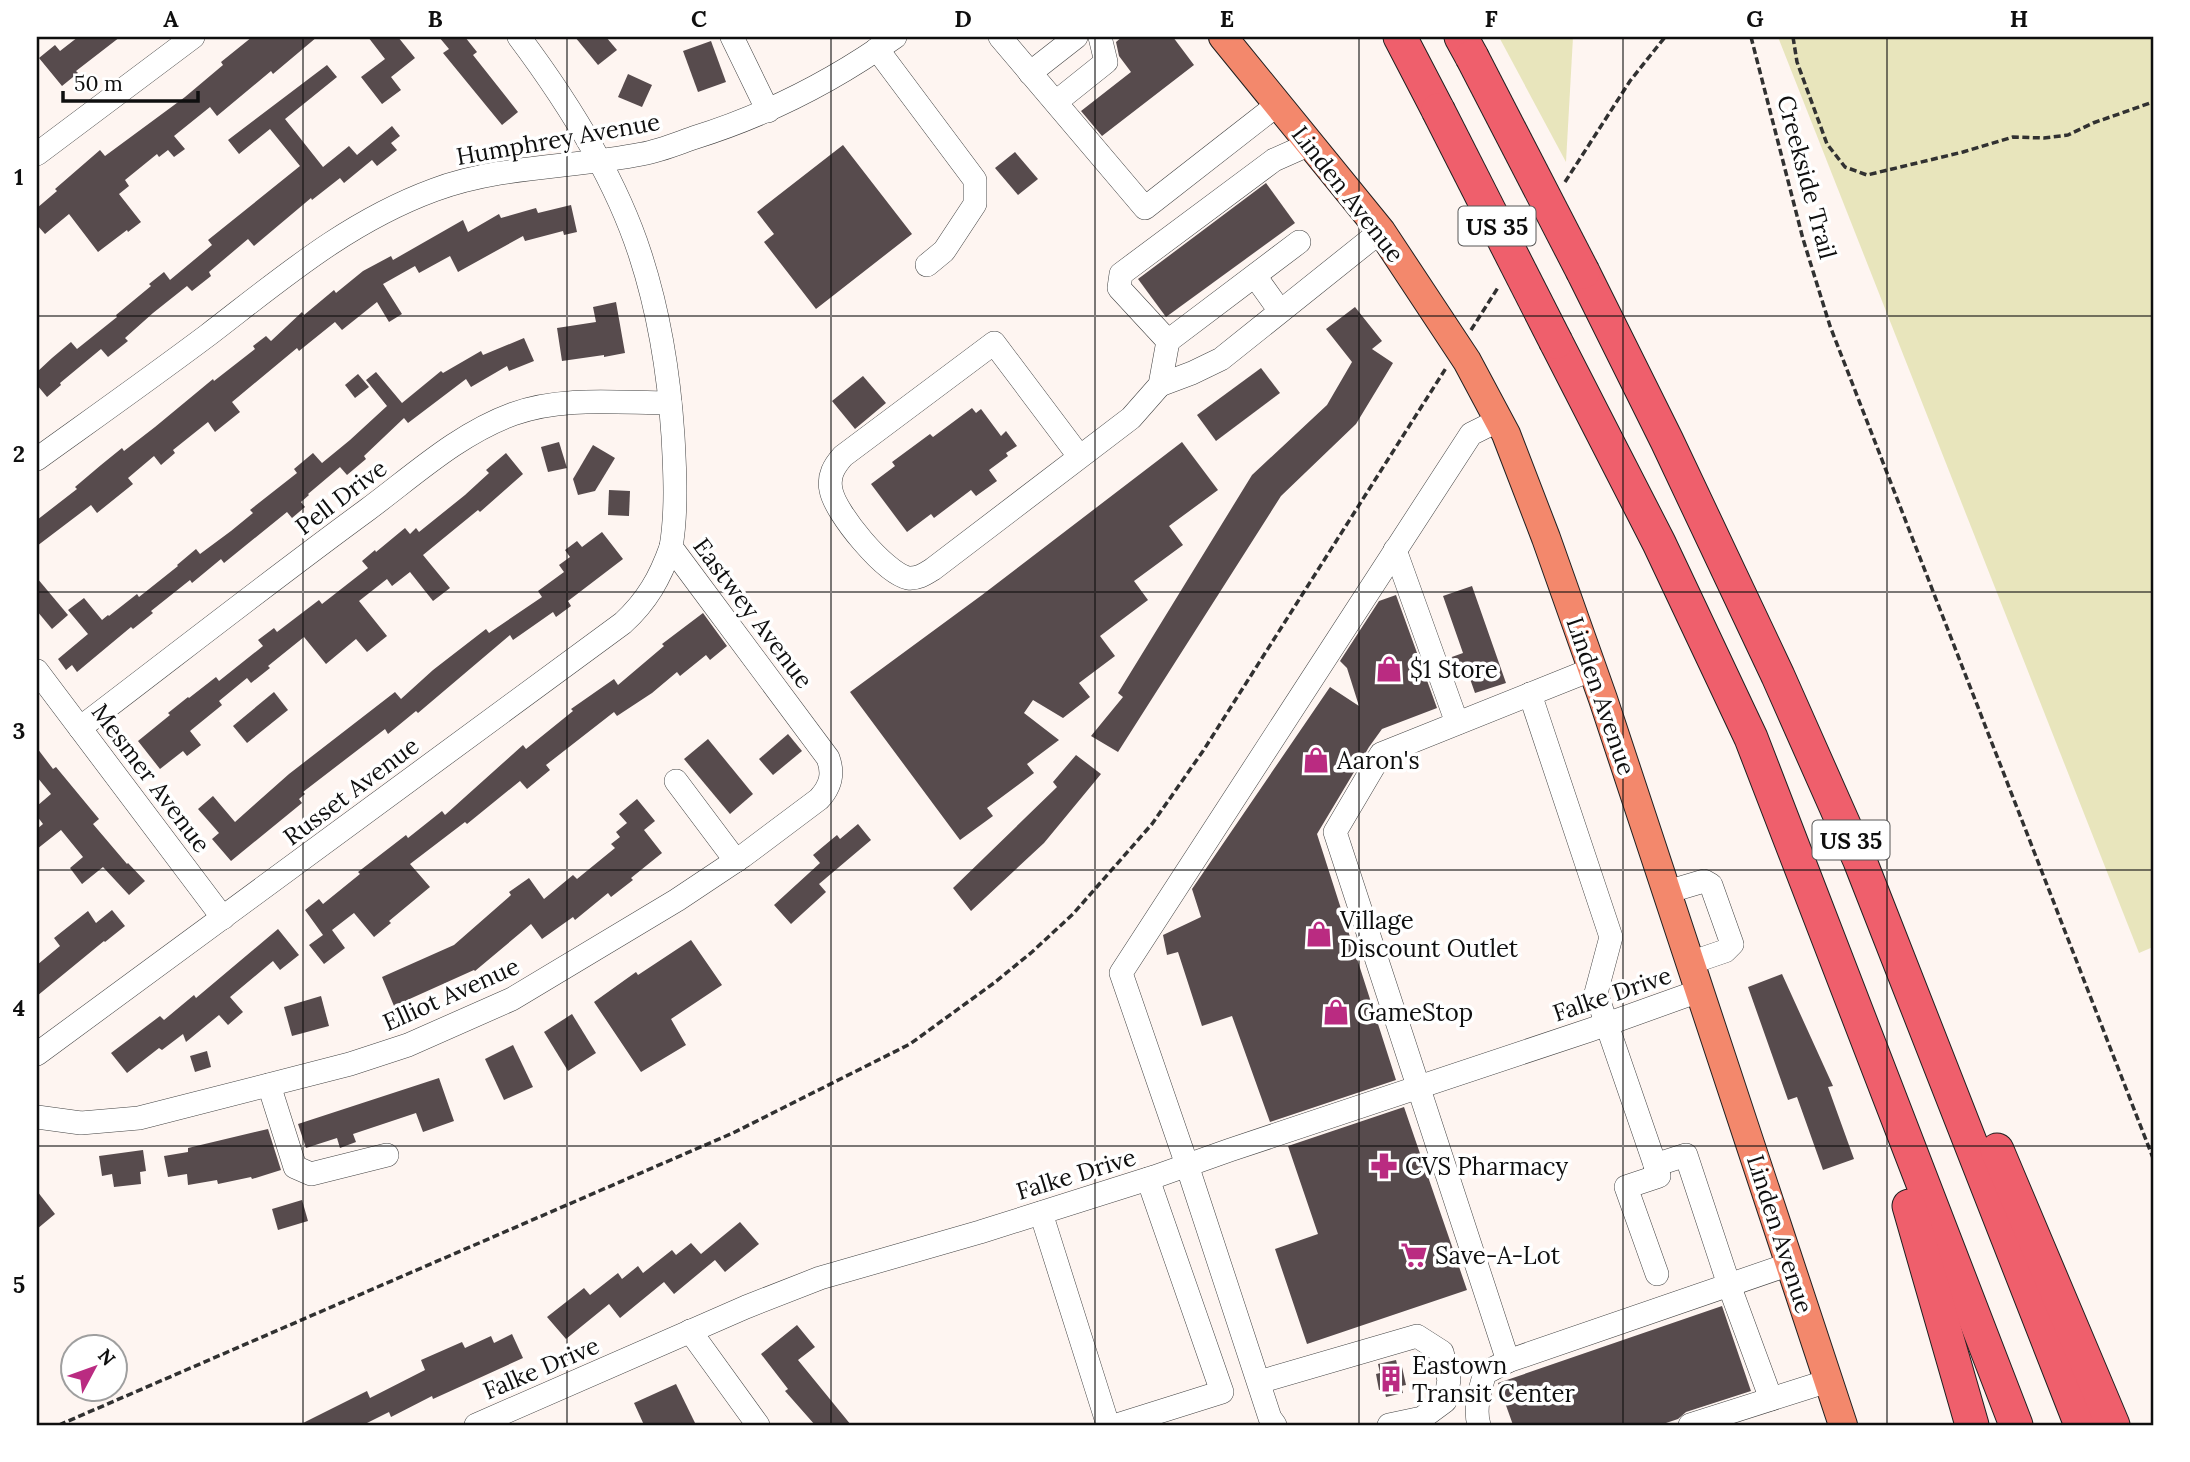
<svg xmlns="http://www.w3.org/2000/svg" width="2190" height="1462" font-family="Lora,serif">
<style>
.green{fill:#e8e5bc}
.building{fill:#574b4d}
.lines{fill:none;stroke-linecap:round;stroke-linejoin:round}
.minor-casing{stroke:#424242;stroke-width:24}
.major-casing{stroke:#202020;stroke-width:30}
.highway-casing{stroke:#202020;stroke-width:35}
.path{stroke:#313131;stroke-width:3.5;stroke-dasharray:7 3.5;stroke-linecap:butt}
.minor{stroke:#fff;stroke-width:23}
.major{stroke:#f3886c;stroke-width:28}
.highway{stroke:#ef5f6c;stroke-width:33}
.highway-bridge-casing{stroke:#202020;stroke-width:35;stroke-linecap:butt}
.highway-bridge{stroke:#ef5f6c;stroke-width:33}
.grid{fill:none;stroke:#0f0f0f;stroke-width:2;stroke-opacity:0.55}
.labels{text-anchor:middle;dominant-baseline:central;stroke-width:7;stroke-linejoin:round;paint-order:stroke}
.shield{fill:#fff;stroke:#575757;stroke-width:2}
.shield-label{font-size:23px;font-weight:bold;fill:#0f0f0f}
.street-label{font-size:24px;fill:#0f0f0f;stroke:#fff}
.poi-label{font-size:24px;fill:#0f0f0f;stroke:#fff;text-anchor:start}
.neatline{fill:none;stroke:#0f0f0f;stroke-width:2.5}
.grid-label{font-size:23px;text-anchor:middle;font-weight:bold;fill:#0f0f0f}
</style>
<rect width="100%" height="100%" fill="#fef5f1"/>
<g class="green">
<polygon points="1499,37 1573,37 1566,162"/>
<polygon points="1778,37 2153,37 2153,947 2139,953"/>
</g>
<g class="building">
<polygon points="78,37 120,37 76,71 78,73 62,86 39,58 55,45 60,51"/>
<polygon points="252,37 317,37 273,74 271,71 217,116 210,107 174,136 185,149 174,157 168,150 159,157 157,154 125,180 129,186 119,194 141,222 128,232 127,230 98,252 69,214 45,234 37,225 37,208 57,191 55,189 100,150 105,156 185,97 223,65 221,62"/>
<polygon points="368,37 398,37 415,58 391,77 401,90 382,104 361,77 385,59"/>
<polygon points="439,37 465,37 477,52 473,55 518,112 502,125 443,53 449,49"/>
<polygon points="575,37 606,37 617,50 598,65"/>
<polygon points="1122,37 1173,37 1194,65 1102,136 1081,111 1131,72 1119,56 1116,42"/>
<polygon points="711,41 726,82 698,92 683,51"/>
<polygon points="327,65 337,77 285,119 323,167 349,146 357,155 392,126 400,136 391,143 397,150 377,166 372,160 344,183 340,178 312,200 311,198 254,246 248,239 209,272 211,276 192,291 187,286 153,313 125,338 128,341 108,357 101,349 60,383 61,385 47,397 37,385 37,372 52,358 71,342 77,349 117,317 116,315 151,286 149,284 164,272 170,280 212,245 208,240 300,166 270,129 239,154 228,140"/>
<polygon points="628,74 652,85 642,107 618,97"/>
<polygon points="843,145 912,234 816,309 764,242 774,234 757,212"/>
<polygon points="1015,152 1038,179 1018,195 995,168"/>
<polygon points="1266,183 1295,223 1166,317 1138,279"/>
<polygon points="571,205 577,232 564,235 563,231 525,241 523,236 458,272 450,256 419,273 415,266 383,284 402,314 389,322 377,302 342,330 335,322 299,351 297,348 232,402 240,412 215,432 208,422 173,450 175,453 161,465 154,456 128,478 133,484 97,513 91,505 37,546 37,520 77,489 75,487 101,465 122,448 124,451 155,427 213,379 214,381 255,349 253,346 266,336 271,341 302,312 304,315 334,290 336,293 363,271 391,256 393,260 463,220 468,232 499,214 501,218 536,208 538,213"/>
<polygon points="616,302 625,353 604,357 604,355 562,361 557,328 596,322 593,307"/>
<polygon points="1355,307 1382,341 1372,349 1393,363 1356,424 1281,496 1118,752 1091,736 1123,697 1118,693 1252,475 1327,405 1352,362 1326,329"/>
<polygon points="524,338 534,361 509,371 507,366 471,387 466,379 408,423 404,418 364,456 366,459 347,475 340,467 308,494 309,495 301,502 305,507 292,518 287,512 224,563 221,559 192,583 190,580 151,611 153,613 133,629 131,627 77,672 72,665 66,670 58,659 88,634 68,610 84,598 102,620 108,615 109,616 137,594 139,597 178,566 177,565 196,549 200,554 231,531 253,513 250,510 297,473 294,469 313,453 322,463 350,440 387,406 366,380 376,372 402,403 441,371 443,373 481,351 483,355"/>
<polygon points="1261,368 1280,393 1216,441 1197,415"/>
<polygon points="358,374 369,387 355,398 345,385"/>
<polygon points="863,376 886,403 855,429 832,401"/>
<polygon points="972,408 976,413 981,409 1001,436 1006,431 1017,446 1006,453 1008,456 989,470 997,481 976,496 971,490 934,518 931,514 907,532 871,484 895,466 892,462 930,434 933,437"/>
<polygon points="559,442 567,468 548,472 541,447"/>
<polygon points="1182,442 1218,490 1169,526 1183,545 1134,581 1148,600 1100,636 1115,656 1079,683 1090,697 1063,718 1033,700 1024,713 1059,740 1027,764 1034,773 987,808 993,816 960,840 850,692 982,595"/>
<polygon points="593,445 615,458 595,491 578,495 573,479"/>
<polygon points="506,453 523,474 480,512 478,510 423,555 450,588 433,601 410,572 392,586 387,579 359,601 387,636 367,652 356,639 326,664 304,637 268,666 270,668 251,683 247,678 219,701 222,705 190,731 201,745 187,756 183,751 160,769 138,741 170,715 168,713 188,697 189,698 216,677 219,681 263,646 258,640 274,628 277,632 319,600 322,604 368,568 362,561 375,550 376,552 405,528 410,534 416,528 419,532 465,495 489,473 486,470"/>
<polygon points="609,490 630,491 629,516 608,515"/>
<polygon points="602,532 623,559 568,601 571,606 556,617 553,612 513,640 510,635 418,713 416,711 388,734 385,729 303,792 305,794 299,799 302,803 231,861 212,839 219,833 198,809 213,796 235,822 289,774 395,692 401,699 433,670 486,629 489,633 542,597 538,591 564,572 559,565 570,557 565,550 577,541 582,547"/>
<polygon points="37,578 68,615 52,629 37,611"/>
<polygon points="1472,586 1506,683 1475,693 1469,676 1457,680 1449,658 1463,653 1443,596"/>
<polygon points="1396,595 1437,708 1382,729 1369,747 1317,834 1396,1080 1270,1122 1232,1016 1202,1026 1178,952 1167,955 1163,935 1201,917 1192,889 1330,687 1359,706 1347,668 1340,661 1379,601"/>
<polygon points="703,613 727,646 710,660 706,655 680,676 677,672 652,693 617,716 614,712 546,765 550,770 527,789 520,781 467,824 465,822 410,864 430,887 389,921 391,923 374,937 354,913 332,930 345,948 324,964 309,945 323,935 305,910 319,899 323,904 360,874 358,872 406,835 408,838 442,811 445,815 523,745 526,749 573,711 571,709 614,679 618,685 664,646 662,644"/>
<polygon points="274,692 288,710 247,743 233,726"/>
<polygon points="788,734 802,751 773,775 759,759"/>
<polygon points="708,739 753,794 730,814 684,759"/>
<polygon points="37,748 53,769 56,767 99,819 93,824 127,864 128,863 145,881 129,895 103,867 82,884 70,868 83,857 61,830 37,849 37,829 43,824 37,816 37,806 51,794 37,777"/>
<polygon points="1076,755 1101,774 1044,843 971,911 953,888 1057,787 1053,782"/>
<polygon points="637,799 655,821 644,830 662,853 631,878 633,880 611,897 608,893 575,920 573,917 542,939 531,924 475,971 474,970 394,1006 382,977 454,945 511,895 509,892 529,878 544,899 573,875 577,879 615,848 611,844 620,837 616,832 627,823 619,814"/>
<polygon points="858,824 871,840 819,884 826,892 791,924 774,905 820,863 813,855 837,835 840,839"/>
<polygon points="112,910 125,926 105,942 104,941 37,996 37,965 60,946 54,938 88,911 96,923"/>
<polygon points="278,929 299,955 280,970 273,961 230,997 243,1012 228,1025 219,1015 186,1042 183,1034 162,1050 159,1048 127,1073 111,1053 160,1016 164,1020 194,995 196,998"/>
<polygon points="691,940 722,985 671,1019 686,1045 641,1072 594,1002 636,972 638,975"/>
<polygon points="1782,974 1833,1086 1828,1087 1854,1159 1823,1170 1797,1097 1788,1100 1748,987"/>
<polygon points="321,996 329,1026 292,1036 284,1007"/>
<polygon points="572,1014 596,1053 568,1071 544,1032"/>
<polygon points="513,1045 533,1087 504,1100 485,1059"/>
<polygon points="207,1051 211,1067 195,1072 190,1056"/>
<polygon points="439,1078 454,1121 423,1132 416,1113 353,1134 356,1142 340,1148 337,1138 306,1148 298,1124"/>
<polygon points="1404,1107 1467,1290 1307,1344 1275,1249 1318,1234 1288,1146"/>
<polygon points="268,1129 281,1170 252,1179 251,1177 218,1184 217,1180 188,1185 187,1174 168,1177 164,1156 188,1152 188,1148"/>
<polygon points="143,1150 146,1171 140,1172 141,1184 114,1187 112,1174 102,1176 99,1156"/>
<polygon points="37,1191 55,1214 37,1229"/>
<polygon points="302,1200 308,1221 278,1230 272,1209"/>
<polygon points="740,1222 759,1244 725,1272 715,1260 674,1294 664,1282 620,1318 609,1304 566,1339 547,1317 584,1288 590,1295 618,1273 622,1279 638,1266 643,1273 672,1250 676,1255 691,1243 701,1254"/>
<polygon points="1722,1306 1751,1391 1686,1412 1678,1419 1660,1425 1513,1425 1498,1383"/>
<polygon points="797,1325 815,1347 798,1360 851,1425 815,1425 785,1391 788,1389 761,1354"/>
<polygon points="512,1334 523,1358 433,1399 432,1396 391,1417 389,1412 363,1425 299,1425 367,1391 370,1398 425,1370 421,1360 462,1342 465,1348 491,1336 494,1343"/>
<polygon points="1396,1360 1398,1368 1402,1367 1406,1385 1401,1386 1403,1393 1386,1397 1384,1389 1379,1390 1376,1374 1380,1373 1378,1364"/>
<polygon points="676,1384 696,1425 644,1425 634,1403"/>
</g>
<g class="lines">
<g class="minor-casing">
<g id="minor">
<polyline points="732,37 768,111"/>
<polyline points="1000,37 1145,208 1277,105"/>
<polyline points="877,49 975,180 975,204 944,251 927,265"/>
<polyline points="1030,73 1076,37"/>
<polyline points="1056,102 1106,62 1100,37"/>
<polyline points="37,154 193,37"/>
<polyline points="1255,276 1280,311"/>
<polyline points="1168,341 1299,242"/>
<polyline points="1160,385 1192,373 1221,359 1381,231"/>
<path d="M1079,456L994,343L843,456C834,466 828,476 831,490C835,513 885,573 908,578C918,579 925,574 933,569L1131,418L1160,385L1168,341L1119,288L1121,274L1274,160L1310,144"/>
<path d="M37,459C94,418 152,377 208,335C281,279 347,222 434,190C501,165 573,168 642,154C659,151 676,144 693,138C767,115 832,82 895,37"/>
<polyline points="1395,550 1457,723"/>
<polyline points="37,671 223,918"/>
<polyline points="1530,694 1611,937 1596,993 1659,1176 1626,1187 1657,1274"/>
<path d="M80,728C176,655 270,581 367,510C413,476 458,434 513,414C562,396 619,403 670,403"/>
<polyline points="676,781 736,861"/>
<polyline points="1667,892 1704,881 1711,885 1732,944 1725,951 1690,963"/>
<path d="M37,1054L623,623C647,601 660,578 671,547"/>
<polyline points="269,1085 295,1167 311,1174 387,1155"/>
<path d="M37,1117L81,1123L139,1118L350,1064L408,1045L512,999L677,900L743,856L819,799C831,786 834,774 828,758L671,547C677,512 675,472 673,436C669,375 659,312 640,254C615,177 567,101 519,37"/>
<polyline points="1655,1165 1686,1155 1729,1285 1771,1399"/>
<polyline points="1041,1213 1108,1425"/>
<polyline points="690,1331 758,1425"/>
<polyline points="1508,1361 1335,832 1381,754 1593,669"/>
<polyline points="1259,1382 1417,1336 1442,1352 1449,1380 1445,1401 1422,1418 1389,1425"/>
<polyline points="476,1425 746,1307 820,1278 980,1232 1154,1177 1230,1150 1590,1030 1699,991"/>
<polyline points="1117,1425 1222,1392 1148,1179"/>
<polyline points="1275,1425 1270,1418 1187,1165 1121,973 1471,434 1499,420"/>
<path d="M1479,1425C1474,1409 1480,1389 1485,1373L1508,1361L1790,1264"/>
<polyline points="1690,1425 1828,1381"/>
</g>
</g>
<g class="major-casing">
<polyline id="major" points="1223,37 1381,231 1467,361 1506,434 1546,538 1603,699 1843,1425"/>
</g>
<g class="highway-casing">
<g id="highway">
<polyline points="1400,37 1438,110"/>
<polyline points="1461,37 1472,57"/>
<polyline points="1583,272 1667,441 1778,676 1860,861 2081,1425"/>
<polyline points="1556,342 1659,543 1751,738 2016,1425"/>
<polyline points="1997,1150 2113,1425"/>
<polyline points="1909,1206 1972,1425"/>
</g>
</g>
<g class="path">
<polyline points="1751,37 1803,239 1830,326 2153,1158"/>
<polyline points="1793,37 1797,62 1827,144 1845,167 1867,175 1963,152 2013,137 2044,138 2068,135 2093,123 2153,102"/>
<polyline points="1565,182 1630,81 1665,37"/>
<polyline points="1471,330 1499,286"/>
<polyline points="59,1425 733,1133 910,1044 994,983 1032,952 1073,914 1152,824 1203,751 1446,368"/>
</g>
<use href="#minor" class="minor"/>
<use href="#major" class="major"/>
<use href="#highway" class="highway"/>
<g class="highway-bridge-casing">
<g id="highway-bridge">
<polyline points="1472,57 1583,272"/>
<polyline points="1438,110 1556,342"/>
</g>
</g>
<use href="#highway-bridge" class="highway-bridge"/>
</g>
<path class="grid" d="M303,37V1425M567,37V1425M831,37V1425M1095,37V1425M1359,37V1425M1623,37V1425M1887,37V1425M37,316H2153M37,592H2153M37,870H2153M37,1146H2153"/>
<defs>
<g id="shop-bare" transform="scale(2.1)"><path d="M-5-2.5h2.3a2.7 3.5 0 0 1 5.4 0H5L5.5 6h-11ZM-1.5-2.5h3a1.5 2.3 0 0 0-3 0Z" fill="#ba2b81" stroke="#fff" stroke-width="2.5" paint-order="stroke"/></g>
<g id="pharmacy-bare" transform="scale(2.1)"><path d="M-2-6h4v4h4v4h-4v4h-4v-4h-4v-4h4Z" fill="#ba2b81" stroke="#fff" stroke-width="2.5" paint-order="stroke"/></g>
<g id="supermarket-bare" transform="scale(2.1)"><path d="M-6-5.5h2.5l.6 2H6L4.5 2H-2.5L-4.4-4H-6ZM-1.5 3.2a1.3 1.3 0 1 0 .1 0ZM3 3.2a1.3 1.3 0 1 0 .1 0Z" fill="#ba2b81" stroke="#fff" stroke-width="2.5" paint-order="stroke"/></g>
<g id="building-bare" transform="scale(2.1)"><path d="M-4-6H4V6H1V3H-1V6H-4ZM-2.5-4.3h1.7v1.8h-1.7ZM.8-4.3h1.7v1.8H.8ZM-2.5-1h1.7V.8h-1.7ZM.8-1h1.7V.8H.8Z" fill="#ba2b81" stroke="#fff" stroke-width="2.5" paint-order="stroke"/></g>
</defs>
<g fill-rule="evenodd">
<use href="#shop-bare" x="1389" y="669"/>
<use href="#shop-bare" x="1316" y="760"/>
<use href="#shop-bare" x="1319" y="934"/>
<use href="#shop-bare" x="1336" y="1012"/>
<use href="#pharmacy-bare" x="1384" y="1166"/>
<use href="#supermarket-bare" x="1414" y="1255"/>
<use href="#building-bare" x="1391" y="1379"/>
</g>
<g class="labels">
<g class="shield">
<rect x="1458.5" y="206.5" width="77" height="39" rx="5"/>
<rect x="1812.5" y="820.5" width="77" height="39" rx="5"/>
</g>
<g class="shield-label">
<text x="1497" y="226">US 35</text>
<text x="1851" y="840">US 35</text>
</g>
<g class="street-label">
<text transform="translate(558 139) rotate(-10)">Humphrey Avenue</text>
<text transform="translate(1807 177) rotate(75)">Creekside Trail</text>
<text transform="translate(1348 194) rotate(52)">Linden Avenue</text>
<text transform="translate(341 497) rotate(-37)">Pell Drive</text>
<text transform="translate(753 613) rotate(53)">Eastwey Avenue</text>
<text transform="translate(1601 696) rotate(71)">Linden Avenue</text>
<text transform="translate(151 778) rotate(53)">Mesmer Avenue</text>
<text transform="translate(351 791) rotate(-37)">Russet Avenue</text>
<text transform="translate(451 994) rotate(-24)">Elliot Avenue</text>
<text transform="translate(1612 994) rotate(-19)">Falke Drive</text>
<text transform="translate(1076 1174) rotate(-17)">Falke Drive</text>
<text transform="translate(1780 1234) rotate(72)">Linden Avenue</text>
<text transform="translate(541 1368) rotate(-23)">Falke Drive</text>
</g>
<g class="poi-label">
<text x="1410" y="669">$1 Store</text>
<text x="1337" y="760">Aaron's</text>
<text x="1340" y="920">Village<tspan x="1340" dy="28">Discount Outlet</tspan></text>
<text x="1357" y="1012">GameStop</text>
<text x="1405" y="1166">CVS Pharmacy</text>
<text x="1435" y="1255">Save-A-Lot</text>
<text x="1412" y="1365">Eastown<tspan x="1412" dy="28">Transit Center</tspan></text>
</g>
</g>
<rect width="2190" height="1462" fill="none" stroke="#ffffff" stroke-width="77"/>
<g transform="translate(94 1368) rotate(49)"><circle r="33" fill="#ffffff" stroke="#9f9f9f" stroke-width="2"/>
<path d="M0-5L12 26L0 18L-12 26Z" fill="#ba2b81"/>
<text y="-10" font-size="19" font-weight="bold" text-anchor="middle" fill="#0f0f0f">N</text>
</g>
<path d="M63 91v10h135v-10" fill="none" stroke="#0f0f0f" stroke-width="3.5"/>
<text x="74" y="91" font-size="21" fill="#0f0f0f" stroke="#ffffff" stroke-width="5" paint-order="stroke">50 m</text>
<rect x="38" y="38" width="2114" height="1386" class="neatline"/>
<g class="grid-label">
<text x="171" y="27">A</text>
<text x="435" y="27">B</text>
<text x="699" y="27">C</text>
<text x="963" y="27">D</text>
<text x="1227" y="27">E</text>
<text x="1491" y="27">F</text>
<text x="1755" y="27">G</text>
<text x="2019" y="27">H</text>
<text x="19" y="185">1</text>
<text x="19" y="462">2</text>
<text x="19" y="739">3</text>
<text x="19" y="1016">4</text>
<text x="19" y="1293">5</text>
</g>
</svg>
